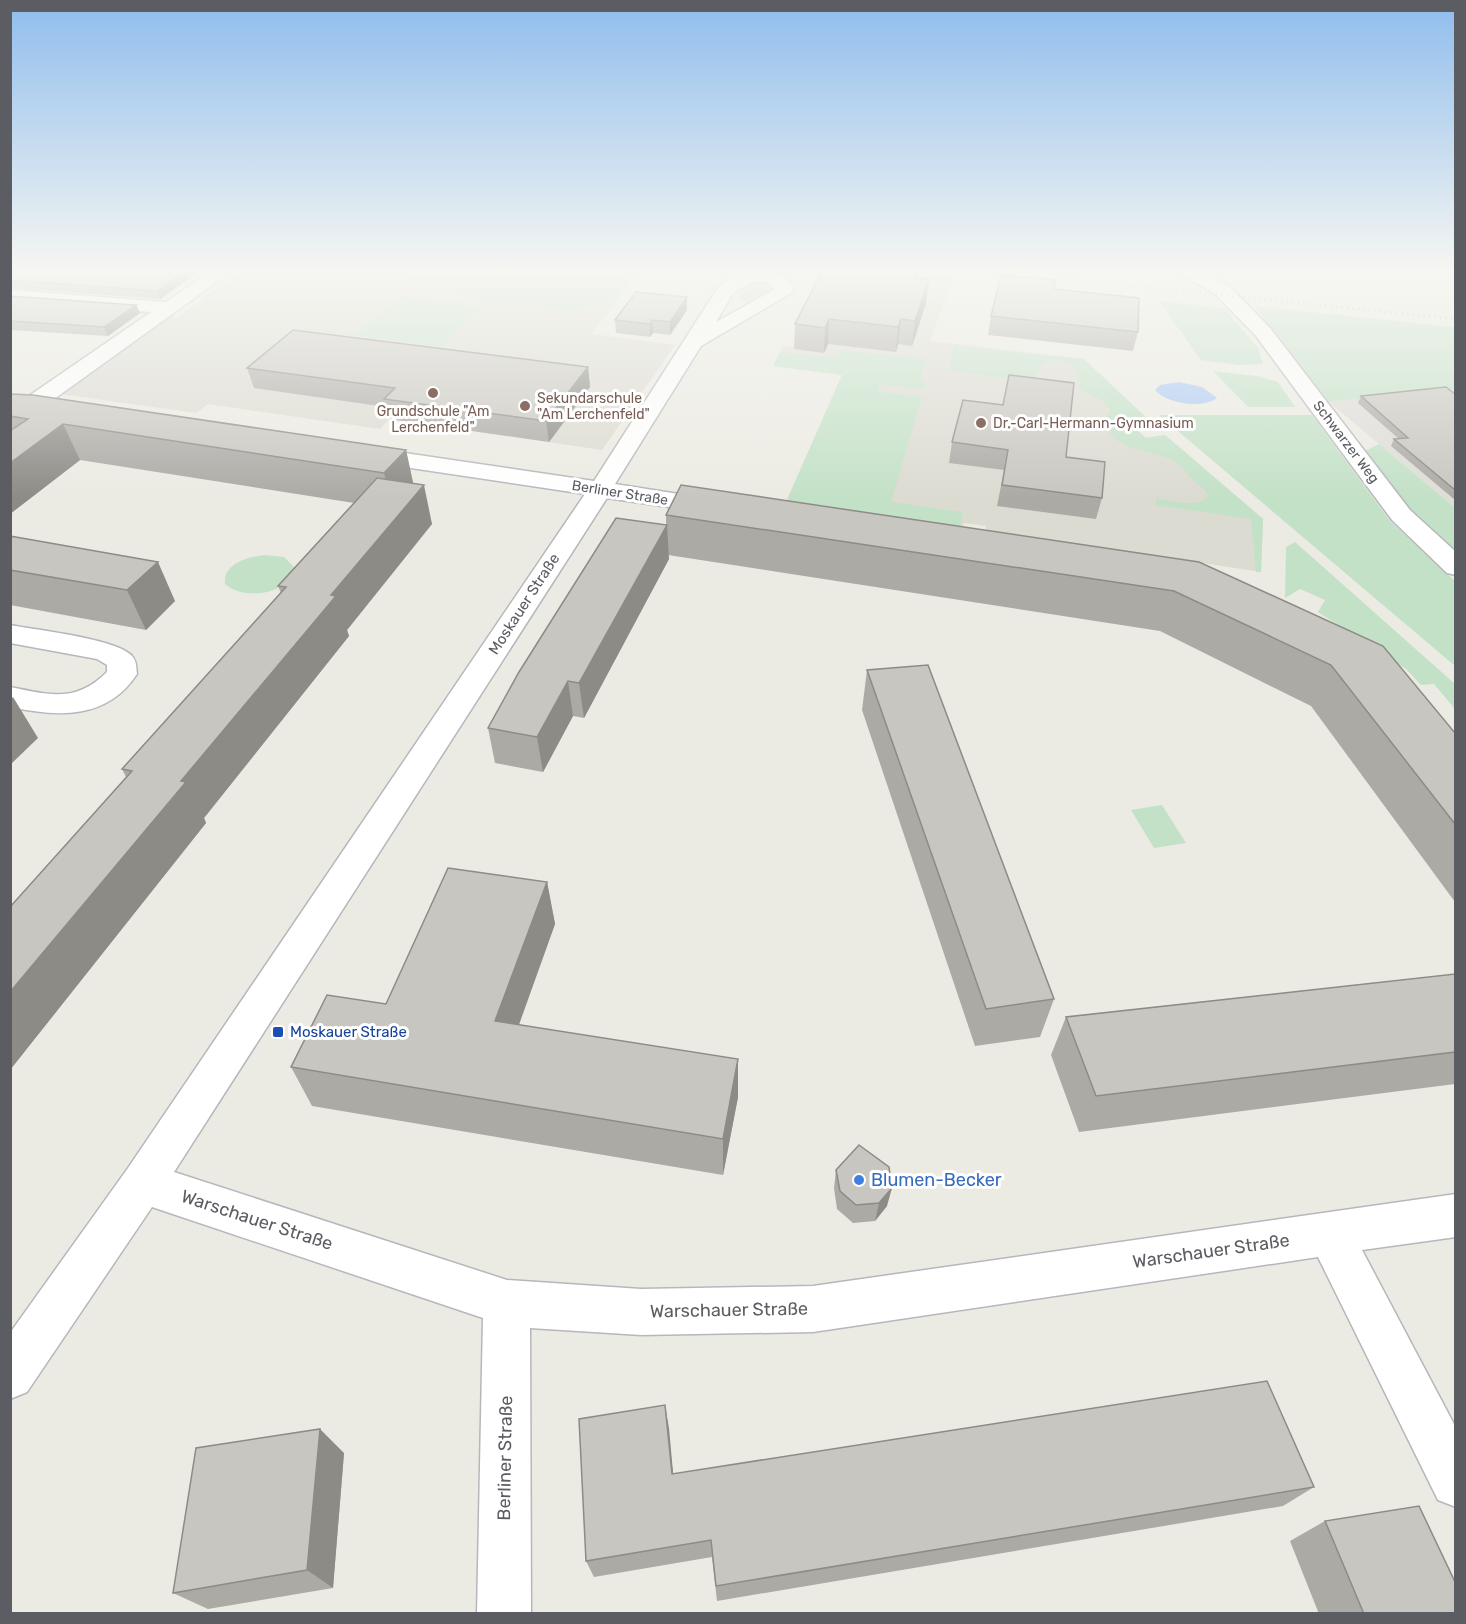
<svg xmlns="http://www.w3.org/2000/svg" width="1466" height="1624" font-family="Rubik,sans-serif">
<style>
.industrial{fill:#deddd8}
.education{fill:#dcdbd2}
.green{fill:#c3e1c7}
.water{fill:#abcaf4}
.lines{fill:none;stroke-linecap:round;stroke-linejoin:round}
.minor-casing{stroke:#b6b7bc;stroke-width:3}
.minor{fill:#fff;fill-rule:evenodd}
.rail{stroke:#b3b4b4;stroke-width:3;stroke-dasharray:1 4.5;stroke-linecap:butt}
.wall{fill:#acaaa5}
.shaded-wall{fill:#8c8b86}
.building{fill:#c8c6c0;stroke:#8c8b86;stroke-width:1.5}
.education-dot{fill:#8d6e63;stroke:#fff;stroke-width:2}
.transit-dot{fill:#1a4fb4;stroke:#fff;stroke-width:2}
.shop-dot{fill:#3f7fe0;stroke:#fff;stroke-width:2}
.labels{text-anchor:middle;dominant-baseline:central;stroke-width:6;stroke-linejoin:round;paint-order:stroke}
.far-education-label{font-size:14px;fill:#785e54;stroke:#fff;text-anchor:start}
.far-street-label{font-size:14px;fill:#5b5d62;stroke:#fff}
.street-label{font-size:15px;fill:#5b5d62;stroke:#fff}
.transit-label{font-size:15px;fill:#164399;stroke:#fff;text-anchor:start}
.near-shop-label{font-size:18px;fill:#366cbe;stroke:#fff;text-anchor:start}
.near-street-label{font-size:18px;fill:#5b5d62;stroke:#fff}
</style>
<rect width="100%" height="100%" fill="#ecebe3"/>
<polygon class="industrial" points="1455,389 1455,508 1329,402"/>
<g class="education">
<polygon points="242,271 640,271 591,334 675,345 602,450 389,419 380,429 208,404 196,413 60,394 169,316 177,317"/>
<polygon points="794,271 893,271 953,278 930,341 1084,359 1150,421 1132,426 1146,438 1165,435 1263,519 1261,572 986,530 986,526 964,523 962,527 787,500 842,375 773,366 783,346 795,347 833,276"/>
</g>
<g class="green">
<path d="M343,271H621L628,283C616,304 593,309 569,311L484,300L411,280Z"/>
<polygon points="763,282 774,286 772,291 747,302 737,299 749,283"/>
<polygon points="401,296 483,306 442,347 356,335"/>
<polygon points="1159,301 1224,308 1258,348 1263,364 1239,365 1201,360"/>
<polygon points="1254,306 1455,327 1455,389 1329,402"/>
<path d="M955,346L1084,359L1150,421L1132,426L1146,438L1165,435L1263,519L1261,572H1256L1251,519L1156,505V499C1171,500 1198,509 1208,496C1206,489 1201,488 1196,483C1187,476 1184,466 1172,460C1149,449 1109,451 1104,419L1111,410L1103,401L1079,389C1082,365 1065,358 1044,362L1032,381L948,371Z"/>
<polygon points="841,350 926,359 919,381 926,382 924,389 880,384 877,391 922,397 891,502 963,512 960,527 787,500 842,375 773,366 780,352 827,357 838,355"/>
<polygon points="1213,371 1257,376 1278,382 1295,407 1248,407"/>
<polygon points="1159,415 1312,415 1390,521 1455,581 1455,666"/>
<polygon points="1379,444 1455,508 1455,558 1418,523 1365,457 1365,451"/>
<polygon points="1295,542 1455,684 1455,709 1434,684 1421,685 1406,669 1318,612 1325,600 1300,589 1285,598 1286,547"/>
<path d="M264,555L284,557L294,567C292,595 243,601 225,584C222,564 248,557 264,555Z"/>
<polygon points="1162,805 1186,843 1154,848 1131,810"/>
</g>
<path class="water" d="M1179,382L1202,387L1217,398C1202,409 1167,404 1155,390L1160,385Z"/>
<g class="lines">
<g class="minor-casing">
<g id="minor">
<polygon points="211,271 232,271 18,425 10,427 10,409 151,312 10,302 10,290 166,302"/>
<path d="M749,271C767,271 783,271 794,286L793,292L701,346L615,484L717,500L726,502L729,507L726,512L717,514L607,498L174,1172L507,1280L641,1289L813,1286L1456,1194V1237L1362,1250L1456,1428V1507L1438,1500L1318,1257L813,1332L641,1335L530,1328L531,1614H477L483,1318L152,1207L27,1392L10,1399V1333L128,1168L585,494L364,461L356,459L352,454L356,449L364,447L594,481L719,286L732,276ZM752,282H766L775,289L716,322L733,293Z"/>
<polygon points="1175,271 1199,271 1229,286 1270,328 1410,510 1456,552 1456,575 1447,573 1392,520 1256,336 1215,294"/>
<path d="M10,625C36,630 118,639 132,656C137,661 136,668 137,674C107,720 58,717 10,707V687C50,695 76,703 107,672V665L97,659L10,643Z"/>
</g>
</g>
<use href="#minor" class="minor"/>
<polyline class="rail" points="986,271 1456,319"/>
</g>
<g class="wall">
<polygon points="10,271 200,271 160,299 10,288"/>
<polygon points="918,271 918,278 926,303 912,346 898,344 896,352 828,344 824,353 794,349 795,324"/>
<polygon points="1054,289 1138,332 1133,351 988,335 991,316"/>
<polygon points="10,296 136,305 140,313 108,336 10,330"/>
<polygon points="687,297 687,310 670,335 653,333 650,337 616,333 615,320"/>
<polygon points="588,367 590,387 549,442 389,419 386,407 254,388 247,368"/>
<polygon points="10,394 406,450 413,483 432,524 347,630 349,636 204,818 206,823 10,1070 10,907 126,777 122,769 281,593 278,586 354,503 80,460 10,514"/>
<polygon points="1455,394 1455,500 1391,446 1394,439 1399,439 1358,403 1361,396"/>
<polygon points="952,442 1066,457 1102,498 1096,519 997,506 1004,470 949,463"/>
<polygon points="666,515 1199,562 1455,733 1455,902 1311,706 1160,631 668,555 669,559 584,718 573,716 543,772 495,763 488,728 666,525"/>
<polygon points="10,536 175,601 146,630 10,605"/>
<polygon points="867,670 1054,999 1040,1037 975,1046 862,710"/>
<polygon points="547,882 555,924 519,1025 738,1097 723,1175 312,1106 291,1067 386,1004"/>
<polygon points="1455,974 1455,1084 1079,1132 1051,1055 1066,1017"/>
<polygon points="836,1170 887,1206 875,1221 853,1223 837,1209 834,1188"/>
<polygon points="665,1405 673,1474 1314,1487 1283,1506 717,1601 712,1557 594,1577 586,1561"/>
<polygon points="344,1453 333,1588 208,1609 173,1593"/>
<polygon points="1325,1521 1455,1614 1319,1614 1290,1541"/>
</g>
<g class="shaded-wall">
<polygon points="185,271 200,271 160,299 157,291"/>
<polygon points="929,279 926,303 912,346 915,321"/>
<polygon points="687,297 687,310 670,335 670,322"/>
<polygon points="136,305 140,313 108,336 104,327"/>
<polygon points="829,319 828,344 824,353 825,328"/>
<polygon points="901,319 898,344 896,352 898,327"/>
<polygon points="652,320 653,333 650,337 650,324"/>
<polygon points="588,367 590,387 549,442 546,421"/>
<polygon points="63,424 80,460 10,514 10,463"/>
<polygon points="406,450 414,487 394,510 384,473"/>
<polygon points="424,485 432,524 347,630 349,636 204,818 206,823 10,1070 10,992 331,595"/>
<polygon points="667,525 669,559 584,718 579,683"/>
<polygon points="158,562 175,601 146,630 127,590"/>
<polygon points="568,681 573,716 543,772 537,737"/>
<polygon points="13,697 38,738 10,765 10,700"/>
<polygon points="547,882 555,924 506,1060 495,1021"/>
<polygon points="738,1059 738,1097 723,1175 723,1139"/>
<polygon points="892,1188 887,1206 875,1221 879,1203"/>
<polygon points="665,1405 669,1428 675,1494 672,1474"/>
<polygon points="320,1429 344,1453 333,1588 307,1570"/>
</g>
<g class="building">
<polygon points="10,271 185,271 157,291 10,280"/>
<polygon points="822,271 918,271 916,278 929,279 915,321 901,319 898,327 829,319 825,328 795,324"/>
<polygon points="1001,275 1055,280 1054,289 1139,298 1138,332 991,316"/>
<polygon points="636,292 687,297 670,322 652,320 650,324 615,320"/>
<polygon points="10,296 136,305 104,327 10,321"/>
<polygon points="293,330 588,367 546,421 384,399 395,388 247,368"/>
<polygon points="1009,375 1074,383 1066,457 1105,462 1102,498 1002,485 1008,450 952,442 963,400 1003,405"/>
<polygon points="1446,387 1455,394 1455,490 1394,439 1408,438 1361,396"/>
<polygon points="10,394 33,395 406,450 384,473 63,424 10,463 10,431 28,419 10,416"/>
<polygon points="377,478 424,485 331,595 336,596 181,781 186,782 10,992 10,907 132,771 122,769 286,587 278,586"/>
<polygon points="681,485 1199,562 1383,646 1455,733 1455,824 1331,665 1174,591 666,515"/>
<polygon points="616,518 667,525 579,683 568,681 537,737 488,728 519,672"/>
<polygon points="10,536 158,562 127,590 10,570"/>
<polygon points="928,665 1054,999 986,1009 867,670"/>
<polygon points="448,868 547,882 495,1021 738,1059 723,1139 291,1067 327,995 386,1004"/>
<polygon points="1455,974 1455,1052 1096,1096 1066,1017"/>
<polygon points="859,1145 889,1167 892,1188 879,1203 856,1205 840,1191 836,1170"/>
<polygon points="1267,1381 1314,1487 716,1586 711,1540 586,1561 579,1419 665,1405 672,1474"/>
<polygon points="320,1429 307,1570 173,1593 196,1448"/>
<polygon points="1419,1506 1455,1582 1455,1614 1364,1614 1325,1521"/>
</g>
<linearGradient id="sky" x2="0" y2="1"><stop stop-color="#8fbded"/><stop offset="0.54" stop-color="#f6f6f2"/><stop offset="1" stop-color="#f6f6f2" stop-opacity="0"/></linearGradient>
<rect width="1466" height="499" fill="url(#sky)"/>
<g class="education-dot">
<circle cx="433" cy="393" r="6"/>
<circle cx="525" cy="406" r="6"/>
<circle cx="981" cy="423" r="6"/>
</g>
<rect class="transit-dot" x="272" y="1026" width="12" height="12" rx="3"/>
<circle class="shop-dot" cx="859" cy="1180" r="6"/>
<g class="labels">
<g class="far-education-label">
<text x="537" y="398">Sekundarschule<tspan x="537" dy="16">"Am Lerchenfeld"</tspan></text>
<text x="433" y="411" text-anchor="middle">Grundschule "Am<tspan x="433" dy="16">Lerchenfeld"</tspan></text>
<text x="993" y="423">Dr.-Carl-Hermann-Gymnasium</text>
</g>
<g class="far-street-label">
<text transform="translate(1346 442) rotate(53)">Schwarzer Weg</text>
<text transform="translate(620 493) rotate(9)">Berliner Straße</text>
</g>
<g class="street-label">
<text transform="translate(524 604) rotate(-57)">Moskauer Straße</text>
</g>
<g class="transit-label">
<text x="290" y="1032">Moskauer Straße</text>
</g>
<g class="near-shop-label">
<text x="871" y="1180">Blumen-Becker</text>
</g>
<g class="near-street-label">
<text transform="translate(257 1220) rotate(18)">Warschauer Straße</text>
<text transform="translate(1211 1251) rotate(-8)">Warschauer Straße</text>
<text transform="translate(729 1310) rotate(-1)">Warschauer Straße</text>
<text transform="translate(505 1458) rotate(-89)">Berliner Straße</text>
</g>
</g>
<rect width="1466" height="1624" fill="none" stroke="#5b5d62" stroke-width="24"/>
</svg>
